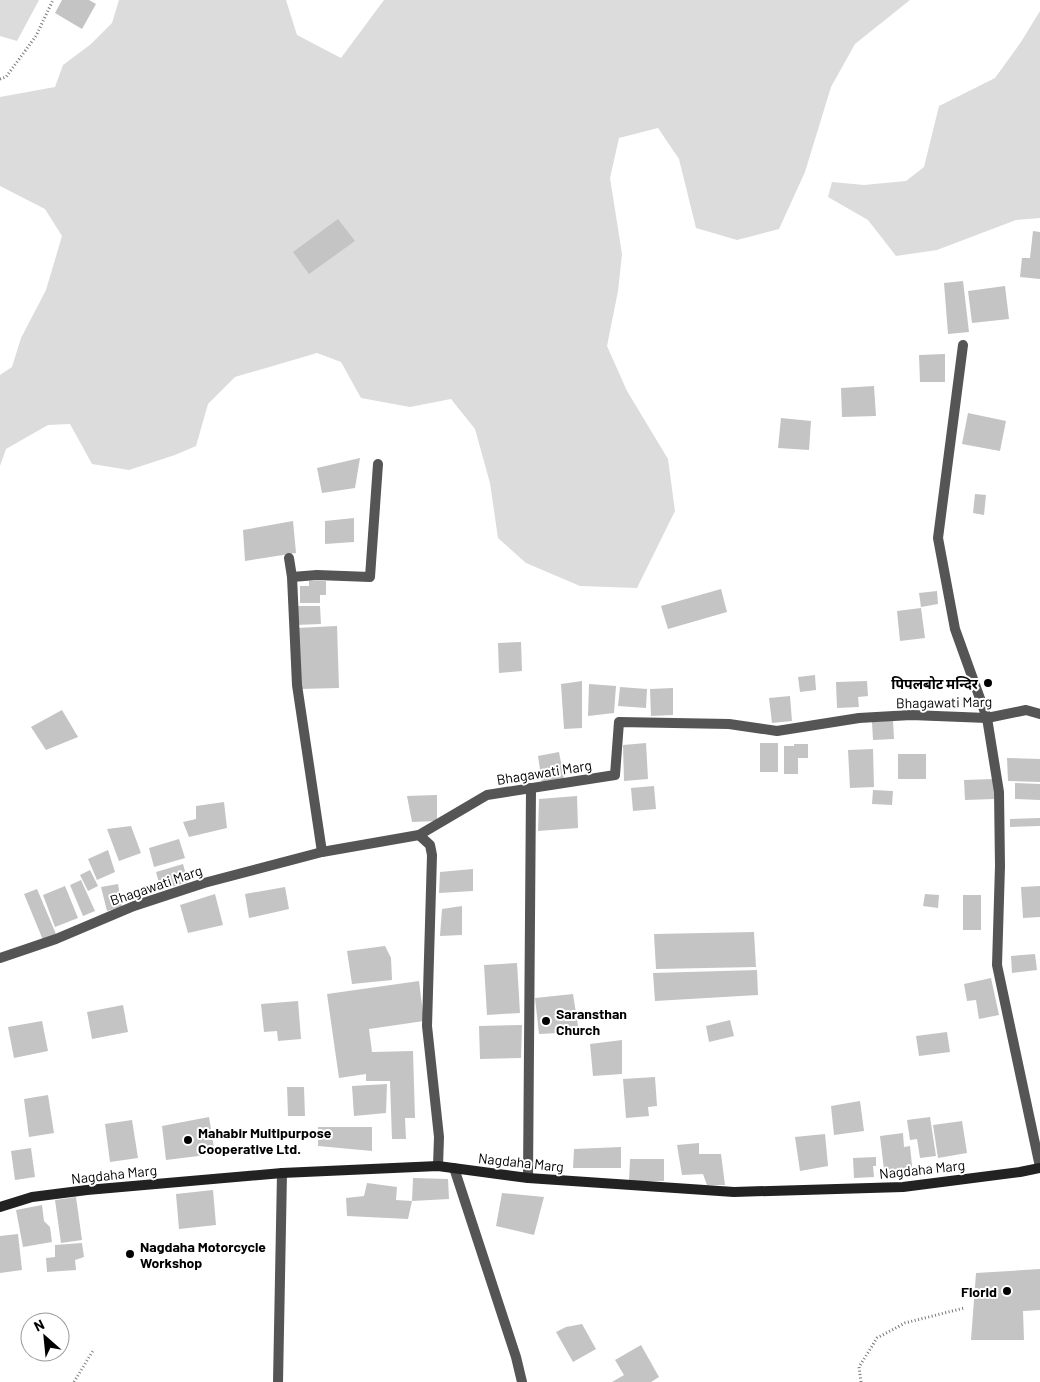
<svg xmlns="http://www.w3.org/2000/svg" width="1040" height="1382" font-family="Barlow,'Noto Sans Devanagari',sans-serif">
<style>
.green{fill:#dcdcdc}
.building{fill:#c4c4c4}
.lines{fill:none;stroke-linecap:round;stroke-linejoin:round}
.path{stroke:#777;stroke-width:3;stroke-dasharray:1 2.5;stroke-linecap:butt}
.lane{stroke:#555;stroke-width:10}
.street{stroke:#555;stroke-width:10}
.secondary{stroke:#222;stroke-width:10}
.poi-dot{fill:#000;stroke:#fff;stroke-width:2}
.labels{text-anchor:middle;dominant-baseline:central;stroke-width:4;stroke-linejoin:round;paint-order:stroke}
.poi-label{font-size:14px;font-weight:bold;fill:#000;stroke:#fff;text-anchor:start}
.street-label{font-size:14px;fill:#000;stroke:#fff}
</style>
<rect width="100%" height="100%" fill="#fff"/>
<g class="green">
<polygon points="0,0 39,0 17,41 0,36"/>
<polygon points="119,0 286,0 297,35 341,58 384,0 910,0 855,44 831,87 805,172 779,229 737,240 696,228 679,159 658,128 619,138 610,178 622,254 618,291 607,346 627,391 668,459 675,511 637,588 580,586 526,563 498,538 490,483 475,429 451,399 410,407 361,398 341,362 317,353 235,377 208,404 196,446 175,455 129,470 92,464 70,424 48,425 6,449 0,466 0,375 12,367 21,338 46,290 62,236 45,209 0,186 0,97 55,87 63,65 91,44 112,23"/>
<polygon points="1040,11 1040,218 1016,220 937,250 896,256 868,220 828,197 832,182 864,185 906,181 924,167 939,106 995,78 1021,42"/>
</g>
<g class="building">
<polygon points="62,0 89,0 96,4 82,29 55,13"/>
<polygon points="338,219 355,241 309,274 293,252"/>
<polygon points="1033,231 1040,232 1040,279 1020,277 1022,258 1030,258"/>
<polygon points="963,281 969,332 948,334 944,283"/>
<polygon points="1005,286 1009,319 972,323 968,291"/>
<polygon points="945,354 945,382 920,382 919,355"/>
<polygon points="874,386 876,416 842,417 841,388"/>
<polygon points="968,413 1006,421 1000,451 962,444"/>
<polygon points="781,418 811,421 809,450 778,448"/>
<polygon points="360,458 355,488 322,493 317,468"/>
<polygon points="975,494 986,495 984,515 973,513"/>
<polygon points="354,518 354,542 325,544 325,521"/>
<polygon points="293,521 296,553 245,561 243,530"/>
<polygon points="309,581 326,581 326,595 320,595 320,603 300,603 300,586 309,586"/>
<polygon points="721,589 727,612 668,629 661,606"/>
<polygon points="937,591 938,604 921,607 919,593"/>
<polygon points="295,606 320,606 321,624 295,625"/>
<polygon points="921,608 925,638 900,641 897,611"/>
<polygon points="337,626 339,688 299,689 296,628"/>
<polygon points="521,642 522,671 499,673 498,643"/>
<polygon points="815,675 816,690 800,692 798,677"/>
<polygon points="582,681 582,728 564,729 561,684"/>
<polygon points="867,681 868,696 858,697 859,707 837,708 836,682"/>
<polygon points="589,684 616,686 614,713 588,716"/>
<polygon points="620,687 647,689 646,708 618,706"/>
<polygon points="673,688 673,715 651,716 650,689"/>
<polygon points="790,696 792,721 772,723 769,698"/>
<polygon points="62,710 78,737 46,750 31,727"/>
<polygon points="893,720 894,739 873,740 872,722"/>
<polygon points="646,743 648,779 624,781 623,745"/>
<rect x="760" y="743" width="18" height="29"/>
<polygon points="794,744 808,744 808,758 798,758 798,774 784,774 784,746 794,746"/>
<polygon points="873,749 874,787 850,788 848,750"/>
<polygon points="559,752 564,779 542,783 538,756"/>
<rect x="898" y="754" width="28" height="25"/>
<polygon points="1007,758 1040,759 1040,782 1008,781"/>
<polygon points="994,779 994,799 965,800 964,780"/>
<polygon points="1015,783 1040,784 1040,800 1015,799"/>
<polygon points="654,786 656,809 633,811 631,788"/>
<polygon points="873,790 893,791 892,805 872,804"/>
<polygon points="437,795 437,821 412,822 407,796"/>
<polygon points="577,796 578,828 538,831 539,799"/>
<polygon points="224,802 227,828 189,837 183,822 196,819 196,806"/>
<polygon points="1040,818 1040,826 1010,827 1010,819"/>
<polygon points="131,826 141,853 119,861 107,829"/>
<polygon points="179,839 185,858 154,867 149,848"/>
<polygon points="108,850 115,872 97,880 88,859"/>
<polygon points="183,864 188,882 161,890 156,872"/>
<polygon points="473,869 473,891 439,893 440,872"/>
<polygon points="90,870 98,886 88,891 80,875"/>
<polygon points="81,880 95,911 83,916 70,885"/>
<polygon points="118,884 122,907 107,911 101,887"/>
<polygon points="65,886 78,918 55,927 43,895"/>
<polygon points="1040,886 1040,917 1023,918 1021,887"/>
<polygon points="285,887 289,909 249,918 245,894"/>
<polygon points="37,889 56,934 43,940 24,894"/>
<polygon points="215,894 223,925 188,933 180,905"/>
<polygon points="925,894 939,895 938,908 923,906"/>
<rect x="963" y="895" width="18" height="35"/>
<polygon points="462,906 462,935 440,936 442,909"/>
<polygon points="754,932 756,967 656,969 654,934"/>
<polygon points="385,946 391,958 392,980 352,984 347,951"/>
<polygon points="1035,954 1037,970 1012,973 1011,956"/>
<polygon points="517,963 520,1013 487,1015 484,965"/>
<polygon points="757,970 758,995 655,1001 653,973"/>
<polygon points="991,978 999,1015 979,1019 976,1000 967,1001 964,984"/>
<polygon points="419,981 424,1021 369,1029 372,1052 413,1051 415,1118 405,1118 406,1139 392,1139 390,1081 366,1081 366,1074 339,1078 327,994"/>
<polygon points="573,994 579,1032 539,1034 535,998"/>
<polygon points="298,1001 301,1039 278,1041 277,1031 264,1032 261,1004"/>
<polygon points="123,1005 128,1032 92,1039 87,1012"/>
<polygon points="730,1020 734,1036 709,1042 706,1026"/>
<polygon points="42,1021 48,1051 14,1058 8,1027"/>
<polygon points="522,1025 521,1058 480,1059 479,1026"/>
<polygon points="947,1032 950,1052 919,1056 916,1036"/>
<polygon points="622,1040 622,1074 593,1076 590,1044"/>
<polygon points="655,1077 657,1106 648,1107 649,1116 626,1118 623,1079"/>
<polygon points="387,1084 386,1113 354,1116 352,1086"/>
<polygon points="287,1087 304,1087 305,1116 288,1116"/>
<polygon points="48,1095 54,1133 29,1137 24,1099"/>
<polygon points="860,1101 864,1131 834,1135 831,1106"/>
<polygon points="209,1117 215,1154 166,1160 162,1126"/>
<polygon points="930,1117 936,1156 920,1158 917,1139 910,1140 907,1120"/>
<polygon points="132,1120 138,1158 110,1162 105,1124"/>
<polygon points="962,1121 967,1153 938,1158 933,1125"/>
<polygon points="318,1127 372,1127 372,1151 318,1146"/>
<polygon points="903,1133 904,1147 910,1146 913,1175 885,1178 880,1136"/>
<polygon points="825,1134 828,1166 800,1171 795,1137"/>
<polygon points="699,1143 699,1154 721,1154 725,1185 707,1185 703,1174 682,1175 677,1145"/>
<polygon points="621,1147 621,1168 573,1168 574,1149"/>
<polygon points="31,1148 35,1177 15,1180 11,1151"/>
<polygon points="876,1157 876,1166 873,1166 874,1177 854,1178 853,1158"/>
<polygon points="630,1159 664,1159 664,1181 629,1181"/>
<polygon points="413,1178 448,1179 449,1199 412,1201"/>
<polygon points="367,1183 397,1187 396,1200 412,1201 408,1219 347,1216 346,1198 364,1196"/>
<polygon points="213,1190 216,1225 179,1229 176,1194"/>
<polygon points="502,1193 544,1197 534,1235 496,1226"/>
<polygon points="76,1197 82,1240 61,1243 55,1200"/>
<polygon points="42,1205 44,1221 50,1227 52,1242 23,1247 16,1210"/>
<polygon points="18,1234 22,1270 0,1273 0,1236"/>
<polygon points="82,1243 84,1257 75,1260 76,1270 47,1272 46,1258 55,1257 55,1245"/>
<polygon points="1040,1269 1040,1310 1023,1311 1024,1340 971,1340 976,1273"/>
<polygon points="582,1324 596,1349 573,1362 556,1332 566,1327"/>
<polygon points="641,1345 659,1377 651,1382 612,1382 624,1375 615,1360"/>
</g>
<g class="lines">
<g class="path">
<polyline points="0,79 6,77 36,36 53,0"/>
<polyline points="74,1382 94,1349"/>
<polyline points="861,1382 859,1367 877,1338 905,1323 964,1308"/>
</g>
<g class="lane">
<polyline points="289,558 292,577 317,575 370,577 378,464"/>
<polyline points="419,835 430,845 432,855 427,1026 439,1137 438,1166"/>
<polyline points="278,1382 282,1173"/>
</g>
<g class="street">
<polyline points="963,345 938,538 955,629 987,718 999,792 1000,866 997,965 1040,1167"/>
<polyline points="292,577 297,685 322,852"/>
<polyline points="0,958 56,939 134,906 204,883 322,852 419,835 487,795 615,775 619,722 729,724 777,731 859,718 911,715 987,718 1026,710 1040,714"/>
<polyline points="454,1168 516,1357 522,1382"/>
<polyline points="528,1178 531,788"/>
</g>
<polyline class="secondary" points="0,1207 32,1197 87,1190 282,1173 438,1166 528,1178 734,1192 903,1187 1020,1172 1040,1168"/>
</g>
<g class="poi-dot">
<circle cx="988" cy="683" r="5"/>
<circle cx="546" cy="1021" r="5"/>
<circle cx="188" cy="1140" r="5"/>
<circle cx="130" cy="1254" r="5"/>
<circle cx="1007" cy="1291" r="5"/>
</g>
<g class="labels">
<g class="poi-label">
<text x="978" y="683" text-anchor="end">पिपलबोट मन्दिर</text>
<text x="556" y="1013">Saransthan<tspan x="556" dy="16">Church</tspan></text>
<text x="198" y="1132">Mahabir Multipurpose<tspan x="198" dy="16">Cooperative Ltd.</tspan></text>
<text x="140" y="1246">Nagdaha Motorcycle<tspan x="140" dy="16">Workshop</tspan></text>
<text x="997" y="1291" text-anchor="end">Florid</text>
</g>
<g class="street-label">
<text transform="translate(944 702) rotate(-1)">Bhagawati Marg</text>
<text transform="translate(544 772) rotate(-9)">Bhagawati Marg</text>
<text transform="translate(156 885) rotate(-19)">Bhagawati Marg</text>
<text transform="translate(521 1162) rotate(6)">Nagdaha Marg</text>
<text transform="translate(922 1169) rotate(-6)">Nagdaha Marg</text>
<text transform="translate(114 1174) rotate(-6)">Nagdaha Marg</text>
</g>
</g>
<g transform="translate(45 1337) rotate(333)"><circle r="24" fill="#ffffff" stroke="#999999"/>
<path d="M0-4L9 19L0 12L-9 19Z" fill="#000000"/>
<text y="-8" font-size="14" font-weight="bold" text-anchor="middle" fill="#000000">N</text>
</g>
</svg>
